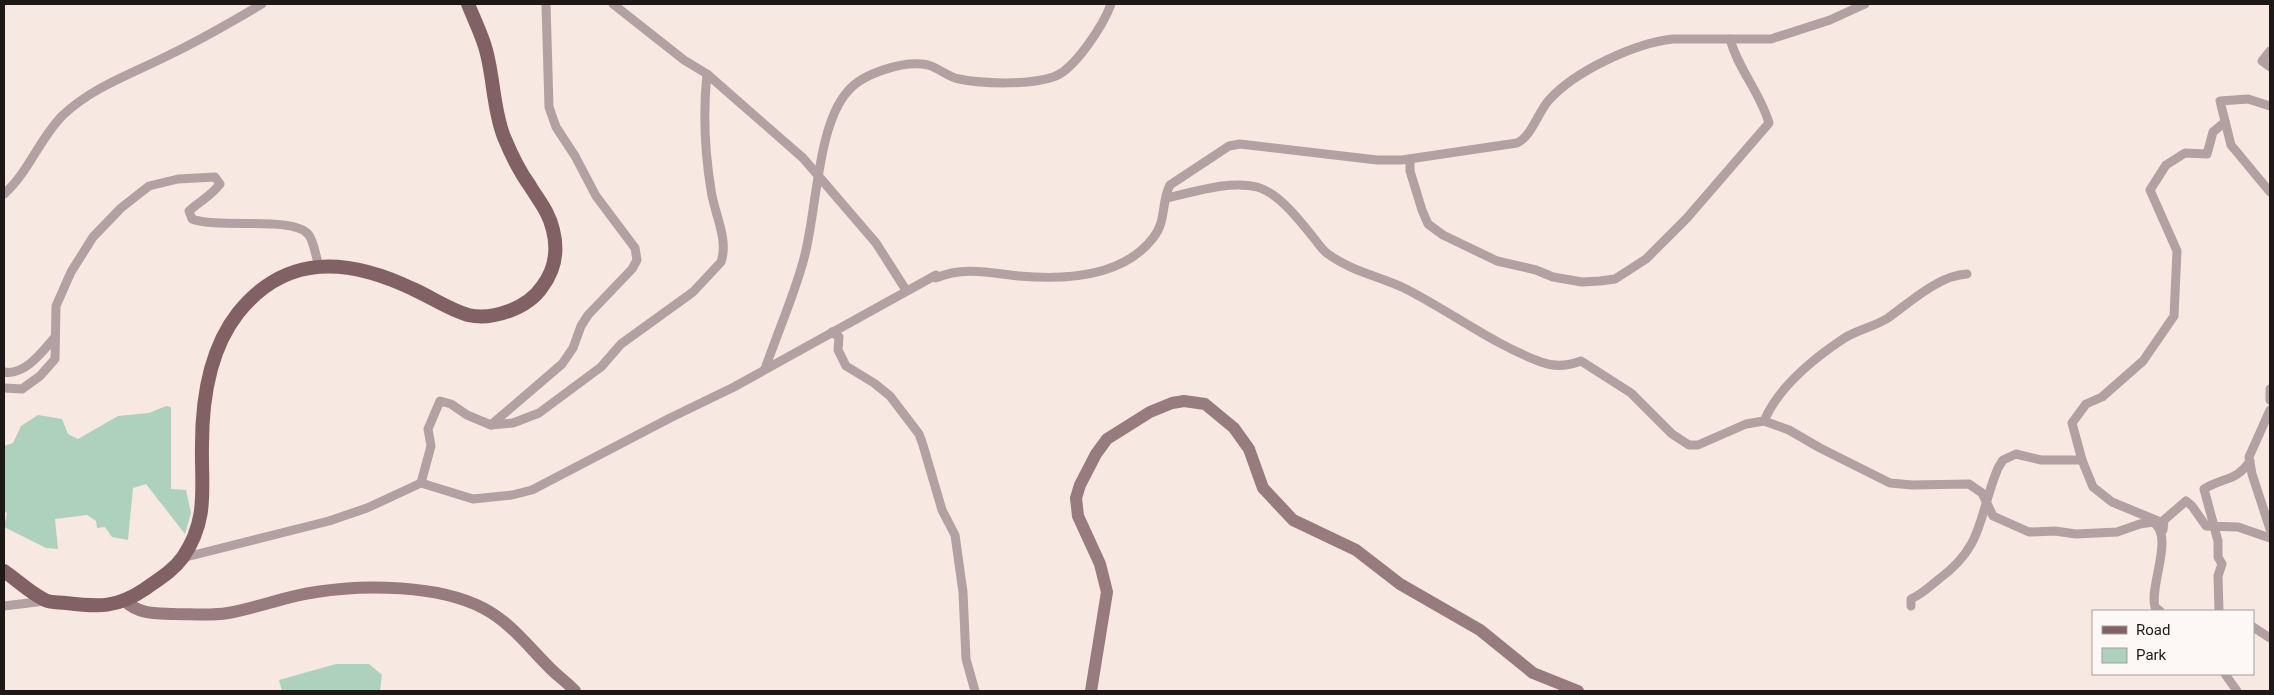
<svg xmlns="http://www.w3.org/2000/svg" width="2274" height="695" font-family="Roboto,sans-serif">
<style>
.green{fill:#aed1bd}
.lines{fill:none;stroke-linecap:round;stroke-linejoin:round}
.street{stroke:#b3a0a2;stroke-width:9}
.secondary{stroke:#977b7e;stroke-width:12}
.primary{stroke:#826165;stroke-width:14}
</style>
<rect width="100%" height="100%" fill="#f7e8e2"/>
<g class="green">
<polygon points="166,406 171,407 171,489 186,490 191,513 185,534 146,484 133,488 128,540 112,537 105,527 97,528 96,521 87,515 55,519 58,549 46,548 4,527 7,513 4,511 4,446 13,443 21,426 38,415 62,419 68,434 78,439 118,416 149,413"/>
<polygon points="336,664 369,664 382,675 380,691 282,691 279,680"/>
</g>
<g class="lines">
<g class="street">
<polyline points="613,4 684,60 707,74 803,158 876,243 906,290"/>
<polyline points="2270,51 2262,61 2270,67"/>
<polyline points="2270,106 2248,99 2220,101 2231,145 2270,192"/>
<path d="M1410,159V171L1422,210L1428,224L1443,235L1497,261L1536,270L1553,277L1582,282L1600,281L1615,279L1646,259L1687,218L1769,123C1760,92 1738,69 1730,39"/>
<path d="M4,194C29,172 39,139 63,115C93,87 129,75 165,57C199,41 230,23 262,4"/>
<path d="M1167,198C1194,192 1229,180 1257,187C1279,193 1299,220 1313,237C1318,243 1322,250 1328,254C1351,271 1378,276 1404,288C1450,311 1492,344 1541,362C1554,367 1568,366 1581,361L1631,393L1672,434L1689,445H1698L1746,424L1764,421L1789,430L1820,448L1890,483L1912,485L1969,484L1982,493L1993,516L2029,532L2055,531L2076,534L2117,532L2140,524L2153,522C2175,536 2149,585 2155,607L2160,611"/>
<polyline points="832,332 839,337 838,350 846,366 874,383 890,396 919,434 923,445 942,510 955,535 963,592 966,659 975,691"/>
<path d="M765,369C777,334 793,298 803,262C817,216 816,126 848,91C863,73 905,60 928,65C939,68 948,77 959,79C983,84 1030,85 1053,77C1074,71 1104,24 1111,4"/>
<path d="M4,372C25,376 43,351 55,337"/>
<path d="M4,388L22,389L40,376L55,359L56,306L71,272L93,237L121,208L149,186L178,179L215,177L220,184C211,196 200,201 189,211L192,219C219,229 293,216 308,234C314,240 316,258 319,267"/>
<polyline points="2270,389 2270,400"/>
<polyline points="2270,410 2249,457 2252,474 2270,529"/>
<path d="M1764,421C1778,388 1813,359 1843,339C1856,330 1874,327 1888,318C1909,303 1939,275 1967,274"/>
<polyline points="491,425 562,364 573,348 581,326 588,315 632,269 637,260 635,248 596,196 575,156 556,127 549,107 546,4"/>
<polyline points="2082,460 2072,423 2086,404 2102,397 2143,361 2174,316 2177,251 2150,190 2166,165 2185,153 2207,154 2213,132 2225,122"/>
<path d="M421,483L431,446L428,429L440,401L451,404L467,415L491,425L513,423L539,413L601,367L621,344L693,292L721,262C729,239 714,213 711,190C705,153 703,112 707,74"/>
<polyline points="2163,530 2164,520 2186,501 2192,506 2206,526 2238,527 2270,538"/>
<path d="M182,558L329,521L367,508L421,483L473,499L512,495L532,490L670,418L734,387L936,275V278C963,266 991,273 1019,276C1064,280 1123,277 1153,238C1167,221 1161,201 1170,185L1229,146L1240,144L1377,160H1402L1517,143C1532,136 1538,112 1549,100C1575,71 1635,43 1673,39H1771L1830,20L1865,4"/>
<polyline points="4,606 45,601"/>
<path d="M1911,606V599C1922,594 1929,587 1939,579C1985,545 1978,516 1998,468L2003,460L2016,454L2041,460H2082L2093,487L2112,502L2158,521"/>
<path d="M2219,611L2218,576L2222,564L2218,557V541L2204,489C2223,477 2236,482 2250,461"/>
<polyline points="2253,627 2270,638"/>
<polyline points="2225,674 2237,691"/>
</g>
<g class="secondary">
<path d="M125,601C140,615 156,613 175,614C192,614 210,616 228,613C257,608 286,596 316,592C364,584 439,585 483,608C510,622 527,645 548,666C556,675 567,682 575,691"/>
<polyline points="1091,691 1107,592 1100,564 1078,516 1076,498 1080,485 1096,454 1107,439 1150,412 1172,403 1184,401 1205,404 1234,428 1249,449 1263,488 1293,520 1356,550 1400,584 1480,630 1533,673 1578,691"/>
</g>
<path class="primary" d="M4,571C17,580 30,593 45,600C50,603 60,602 66,603C99,607 117,608 145,589C159,579 173,571 183,557C209,519 201,487 202,445C202,399 209,350 238,313C286,253 348,258 413,289C431,297 448,309 468,315C492,321 528,308 542,287C555,270 558,250 553,230C549,212 539,201 530,186C519,171 511,154 504,137C493,109 494,79 486,50C482,35 474,19 468,4"/>
</g>
<rect width="2274" height="695" fill="none" stroke="#1d1916" stroke-width="10"/>
<rect x="2092" y="610" width="162" height="65" fill="#fdf8f5" stroke="#a39f9c"/>
<rect x="2102" y="626" width="25" height="8" fill="#826165" stroke="#a39f9c"/>
<text x="2136" y="635" font-size="15" fill="#1d1916">Road</text>
<rect x="2102" y="648" width="25" height="15" fill="#aed1bd" stroke="#a39f9c"/>
<text x="2136" y="660" font-size="15" fill="#1d1916">Park</text>
</svg>
